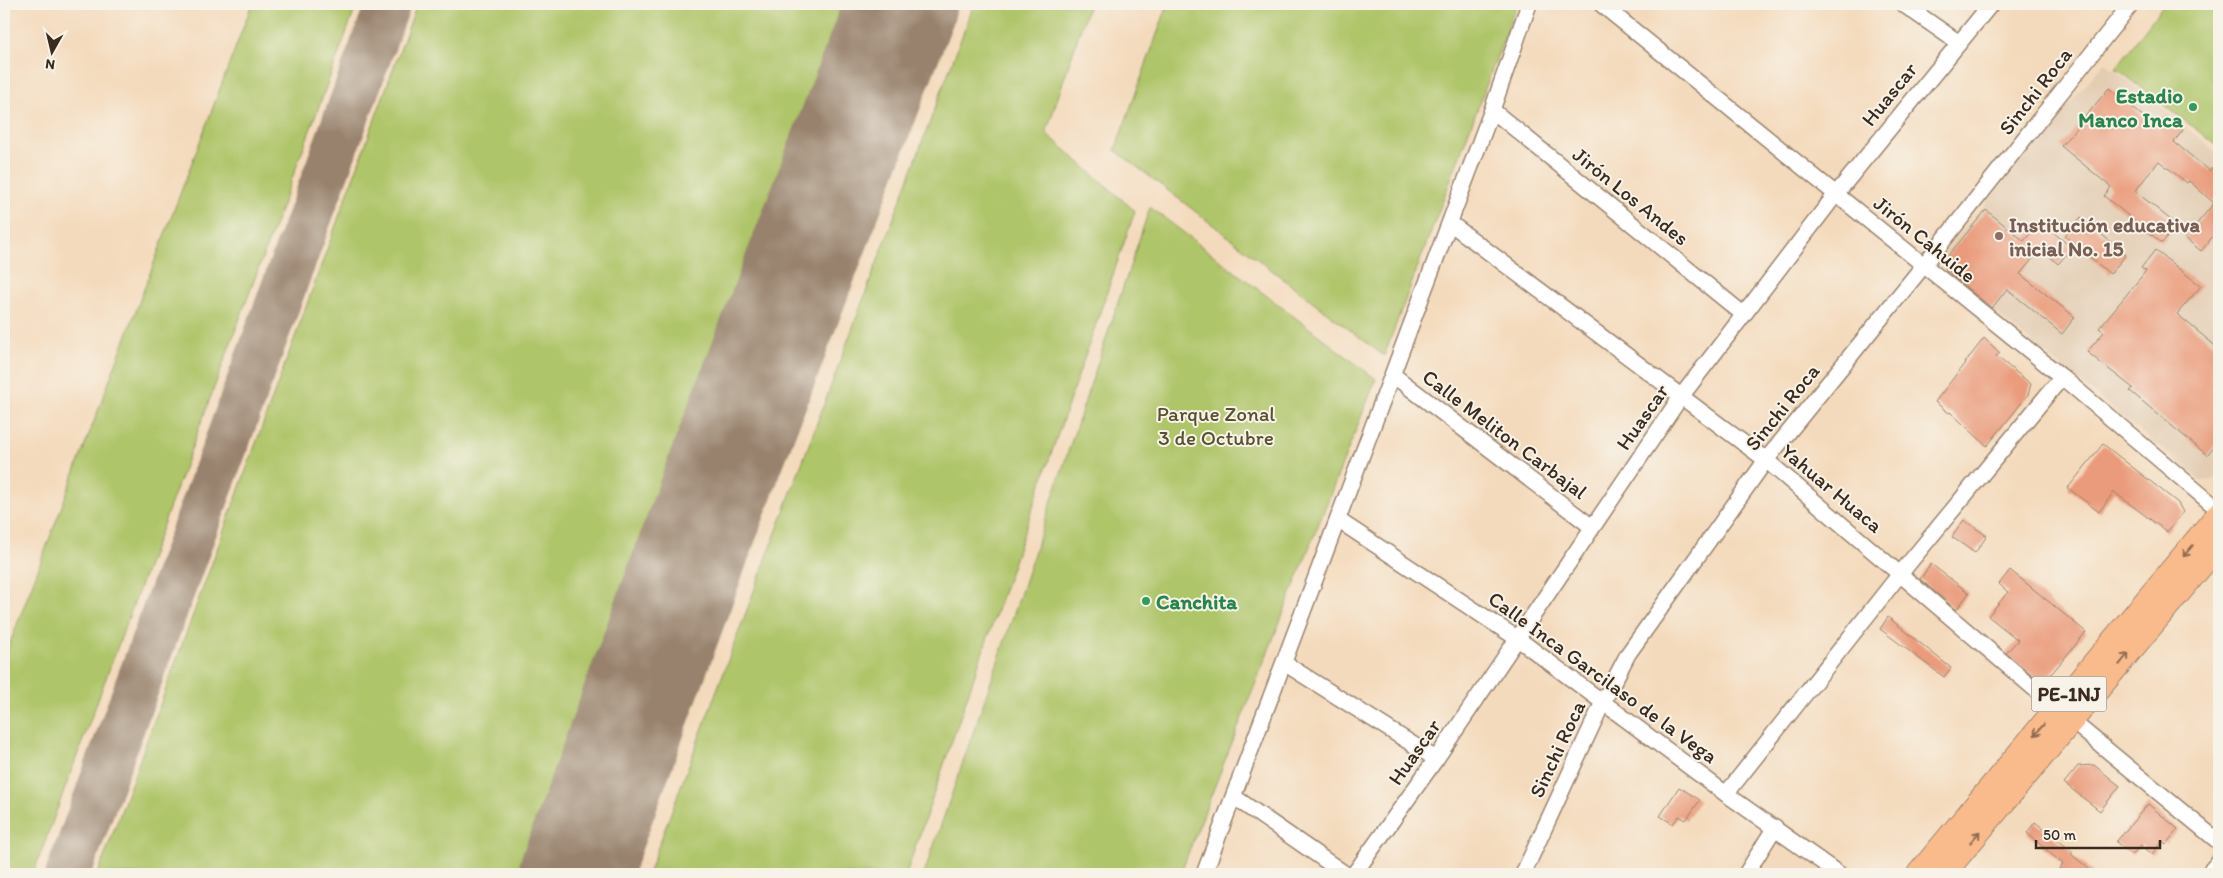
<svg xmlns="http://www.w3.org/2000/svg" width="2223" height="878" font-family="Itim,sans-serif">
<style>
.built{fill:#e3ccb2}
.green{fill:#afc569;stroke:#757844}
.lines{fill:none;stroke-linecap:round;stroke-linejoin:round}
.taxiway{stroke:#98826d;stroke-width:45}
.runway{stroke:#98826d;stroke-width:111}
.building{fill:#ea9b7c}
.street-casing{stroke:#98826d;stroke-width:18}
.primary-casing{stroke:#98826d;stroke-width:26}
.street{stroke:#fff;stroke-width:15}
.primary{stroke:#fabb8c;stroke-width:24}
.oneway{stroke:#916b50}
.leisure-dot{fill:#2e9e5b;stroke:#f7f3e8;stroke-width:2}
.education-dot{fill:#8d6e63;stroke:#f7f3e8;stroke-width:2}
.labels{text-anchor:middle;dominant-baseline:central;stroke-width:4;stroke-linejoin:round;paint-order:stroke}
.shield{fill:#f7f3e8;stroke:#73665b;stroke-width:1}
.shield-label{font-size:20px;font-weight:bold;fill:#3b2a1e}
.street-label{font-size:21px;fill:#3b2a1e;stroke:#f7f3e8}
.leisure-label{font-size:21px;font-weight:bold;fill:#27864d;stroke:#f7f3e8;text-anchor:end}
.education-label{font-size:21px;font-weight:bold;fill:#785e54;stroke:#f7f3e8;text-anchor:start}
.park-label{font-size:21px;fill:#585131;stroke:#f7f3e8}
</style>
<rect width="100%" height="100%" fill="#f7f3e8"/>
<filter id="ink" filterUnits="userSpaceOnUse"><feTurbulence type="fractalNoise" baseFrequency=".02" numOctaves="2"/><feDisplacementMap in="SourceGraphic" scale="10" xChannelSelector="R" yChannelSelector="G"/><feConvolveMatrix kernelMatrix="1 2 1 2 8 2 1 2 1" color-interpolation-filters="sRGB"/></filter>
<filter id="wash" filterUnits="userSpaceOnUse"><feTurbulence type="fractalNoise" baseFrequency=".0096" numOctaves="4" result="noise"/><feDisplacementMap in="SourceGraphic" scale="20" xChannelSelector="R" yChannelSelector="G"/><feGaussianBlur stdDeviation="1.12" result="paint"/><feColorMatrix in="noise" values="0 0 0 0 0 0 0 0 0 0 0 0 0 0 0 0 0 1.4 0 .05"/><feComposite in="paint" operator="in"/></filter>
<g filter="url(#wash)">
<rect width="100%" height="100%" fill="#f4dabc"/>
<polygon class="built" points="2105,62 2219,154 2219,474 2214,480 2201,481 1944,271 1942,255"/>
<g class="green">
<polygon points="252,4 357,4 33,874 4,874 4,659"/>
<polygon points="417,4 842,4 519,874 98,874"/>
<polygon points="974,4 1089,4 1046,133 1135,211 906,874 648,874"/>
<polygon points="1168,4 1517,4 1384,356 1115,150"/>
<polygon points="2164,4 2219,4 2219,147 2116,68"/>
<polygon points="1150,207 1376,379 1180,874 924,874 997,664"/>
</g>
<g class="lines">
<polyline class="taxiway" points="68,874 388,4"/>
<polyline class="runway" points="574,874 717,485 901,4"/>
</g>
<g id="blocks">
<g class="building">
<polygon points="2109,88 2157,128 2165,117 2183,130 2174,142 2210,171 2212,168 2219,175 2219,229 2201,251 2185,238 2214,203 2189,181 2187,183 2159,161 2135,191 2177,225 2162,243 2104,196 2111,187 2061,146"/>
<polygon points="1986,210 2024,241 2040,221 2072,248 2058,264 2041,249 2020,274 2075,317 2062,334 2007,289 1992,308 1946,271 1945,259"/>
<polygon points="2081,217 2126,255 2110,274 2065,236"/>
<polygon points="2155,250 2201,286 2177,314 2219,349 2219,440 2207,455 2130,391 2133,388 2087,352 2104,332 2099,328 2146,271 2141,268"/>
<polygon points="1984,338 2000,353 1996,356 2031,384 2028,395 1987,446 1950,412 1949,413 1935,402"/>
<polygon points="2103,444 2178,503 2183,512 2167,532 2114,492 2099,512 2068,488"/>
<polygon points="1964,520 1987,536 1975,553 1952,537"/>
<polygon points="1931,564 1969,593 1956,610 1920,579"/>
<polygon points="2010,570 2086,632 2043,684 2006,653 2018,640 1988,616 2008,592 1999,584"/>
<polygon points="1888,617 1951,668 1944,677 1880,629"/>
<polygon points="2094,765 2120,786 2100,811 2064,783 2078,766"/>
<polygon points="1679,787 1700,800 1686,820 1679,816 1673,824 1660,816"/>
<polygon points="2148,804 2178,829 2166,844 2163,841 2152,854 2141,845 2132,855 2116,842"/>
<polygon points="2035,822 2073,852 2071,854 2095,874 2055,874 2063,864 2027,833"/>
</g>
</g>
</g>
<g filter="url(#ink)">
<use href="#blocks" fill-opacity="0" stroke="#98826d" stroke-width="1"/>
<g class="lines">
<g class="street-casing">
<g id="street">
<polyline points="1601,4 2062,377 2219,510"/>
<polyline points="1903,4 1959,43"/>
<polyline points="1492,110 1743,314"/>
<polyline points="1450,223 1766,460 2057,708"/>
<polyline points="1393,375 1592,527"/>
<polyline points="1338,520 1518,639 1726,794 1839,874"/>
<polyline points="1284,663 1436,759"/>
<polyline points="2073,722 2219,842"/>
<polyline points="1726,794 1900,574 2062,377"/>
<polyline points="1234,797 1345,874"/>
<polyline points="1204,874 1492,110 1529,4"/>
<polyline points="1354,874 1436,759 1680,398 1836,194 1991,4"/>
<polyline points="1523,874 1603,702 1628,654 1766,460 1924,265 2131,4"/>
<polyline points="1746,874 1775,827"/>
<polyline points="2208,874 2219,861"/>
</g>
</g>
<g class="primary-casing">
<g id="primary">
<polyline points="1919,874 2219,514"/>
<polyline points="1943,874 2219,544"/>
</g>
</g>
<use href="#street" class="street"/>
<use href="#primary" class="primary"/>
</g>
<defs><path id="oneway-shaft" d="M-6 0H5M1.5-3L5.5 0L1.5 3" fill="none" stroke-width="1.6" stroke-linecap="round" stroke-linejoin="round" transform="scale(1.25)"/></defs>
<g class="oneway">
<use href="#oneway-shaft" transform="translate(2188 551) rotate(130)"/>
<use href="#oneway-shaft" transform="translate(2124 659) rotate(-51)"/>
<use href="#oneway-shaft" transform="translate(2039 730) rotate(130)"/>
<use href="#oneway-shaft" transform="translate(1975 837) rotate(-50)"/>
</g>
</g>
<g class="leisure-dot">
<circle cx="2193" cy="107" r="5"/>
<circle cx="1146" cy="601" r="5"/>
</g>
<circle class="education-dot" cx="1999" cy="236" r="5"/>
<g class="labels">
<rect class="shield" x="2031.5" y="676.5" width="75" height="35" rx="4"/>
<g class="shield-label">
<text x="2069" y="694">PE-1NJ</text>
</g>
<g class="street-label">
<text transform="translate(2035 91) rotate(-52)">Sinchi Roca</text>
<text transform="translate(1889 94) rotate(-51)">Huascar</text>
<text transform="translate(1631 196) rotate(39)">Jirón Los Andes</text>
<text transform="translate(1925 239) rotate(39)">Jirón Cahuide</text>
<text transform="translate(1782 407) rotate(-51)">Sinchi Roca</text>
<text transform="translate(1642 417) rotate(-55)">Huascar</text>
<text transform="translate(1505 434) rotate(37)">Calle Meliton Carbajal</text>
<text transform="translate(1832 488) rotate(40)">Yahuar Huaca</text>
<text transform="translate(1603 677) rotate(36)">Calle Inca Garcilaso de la Vega</text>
<text transform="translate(1557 749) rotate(-65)">Sinchi Roca</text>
<text transform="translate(1414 752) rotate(-55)">Huascar</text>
</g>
<g class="leisure-label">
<text x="2183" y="95">Estadio<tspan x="2183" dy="24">Manco Inca</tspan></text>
<text x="1156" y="601" text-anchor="start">Canchita</text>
</g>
<g class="education-label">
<text x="2009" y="224">Institución educativa<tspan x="2009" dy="24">inicial No. 15</tspan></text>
</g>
<g class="park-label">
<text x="1216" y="413">Parque Zonal<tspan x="1216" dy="24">3 de Octubre</tspan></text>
</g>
</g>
<rect width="2223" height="878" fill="none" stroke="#f7f3e8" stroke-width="20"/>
<g transform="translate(52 52) rotate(188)" stroke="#f7f3e8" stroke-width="4" paint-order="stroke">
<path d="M0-4L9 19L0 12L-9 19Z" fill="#3b2a1e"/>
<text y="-8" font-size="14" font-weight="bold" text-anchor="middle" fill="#3b2a1e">N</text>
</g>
<path d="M2036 840v8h124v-8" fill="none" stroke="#3b2a1e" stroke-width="2.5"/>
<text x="2043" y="840" font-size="15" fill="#3b2a1e" stroke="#f7f3e8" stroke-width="4" paint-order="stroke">50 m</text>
</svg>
